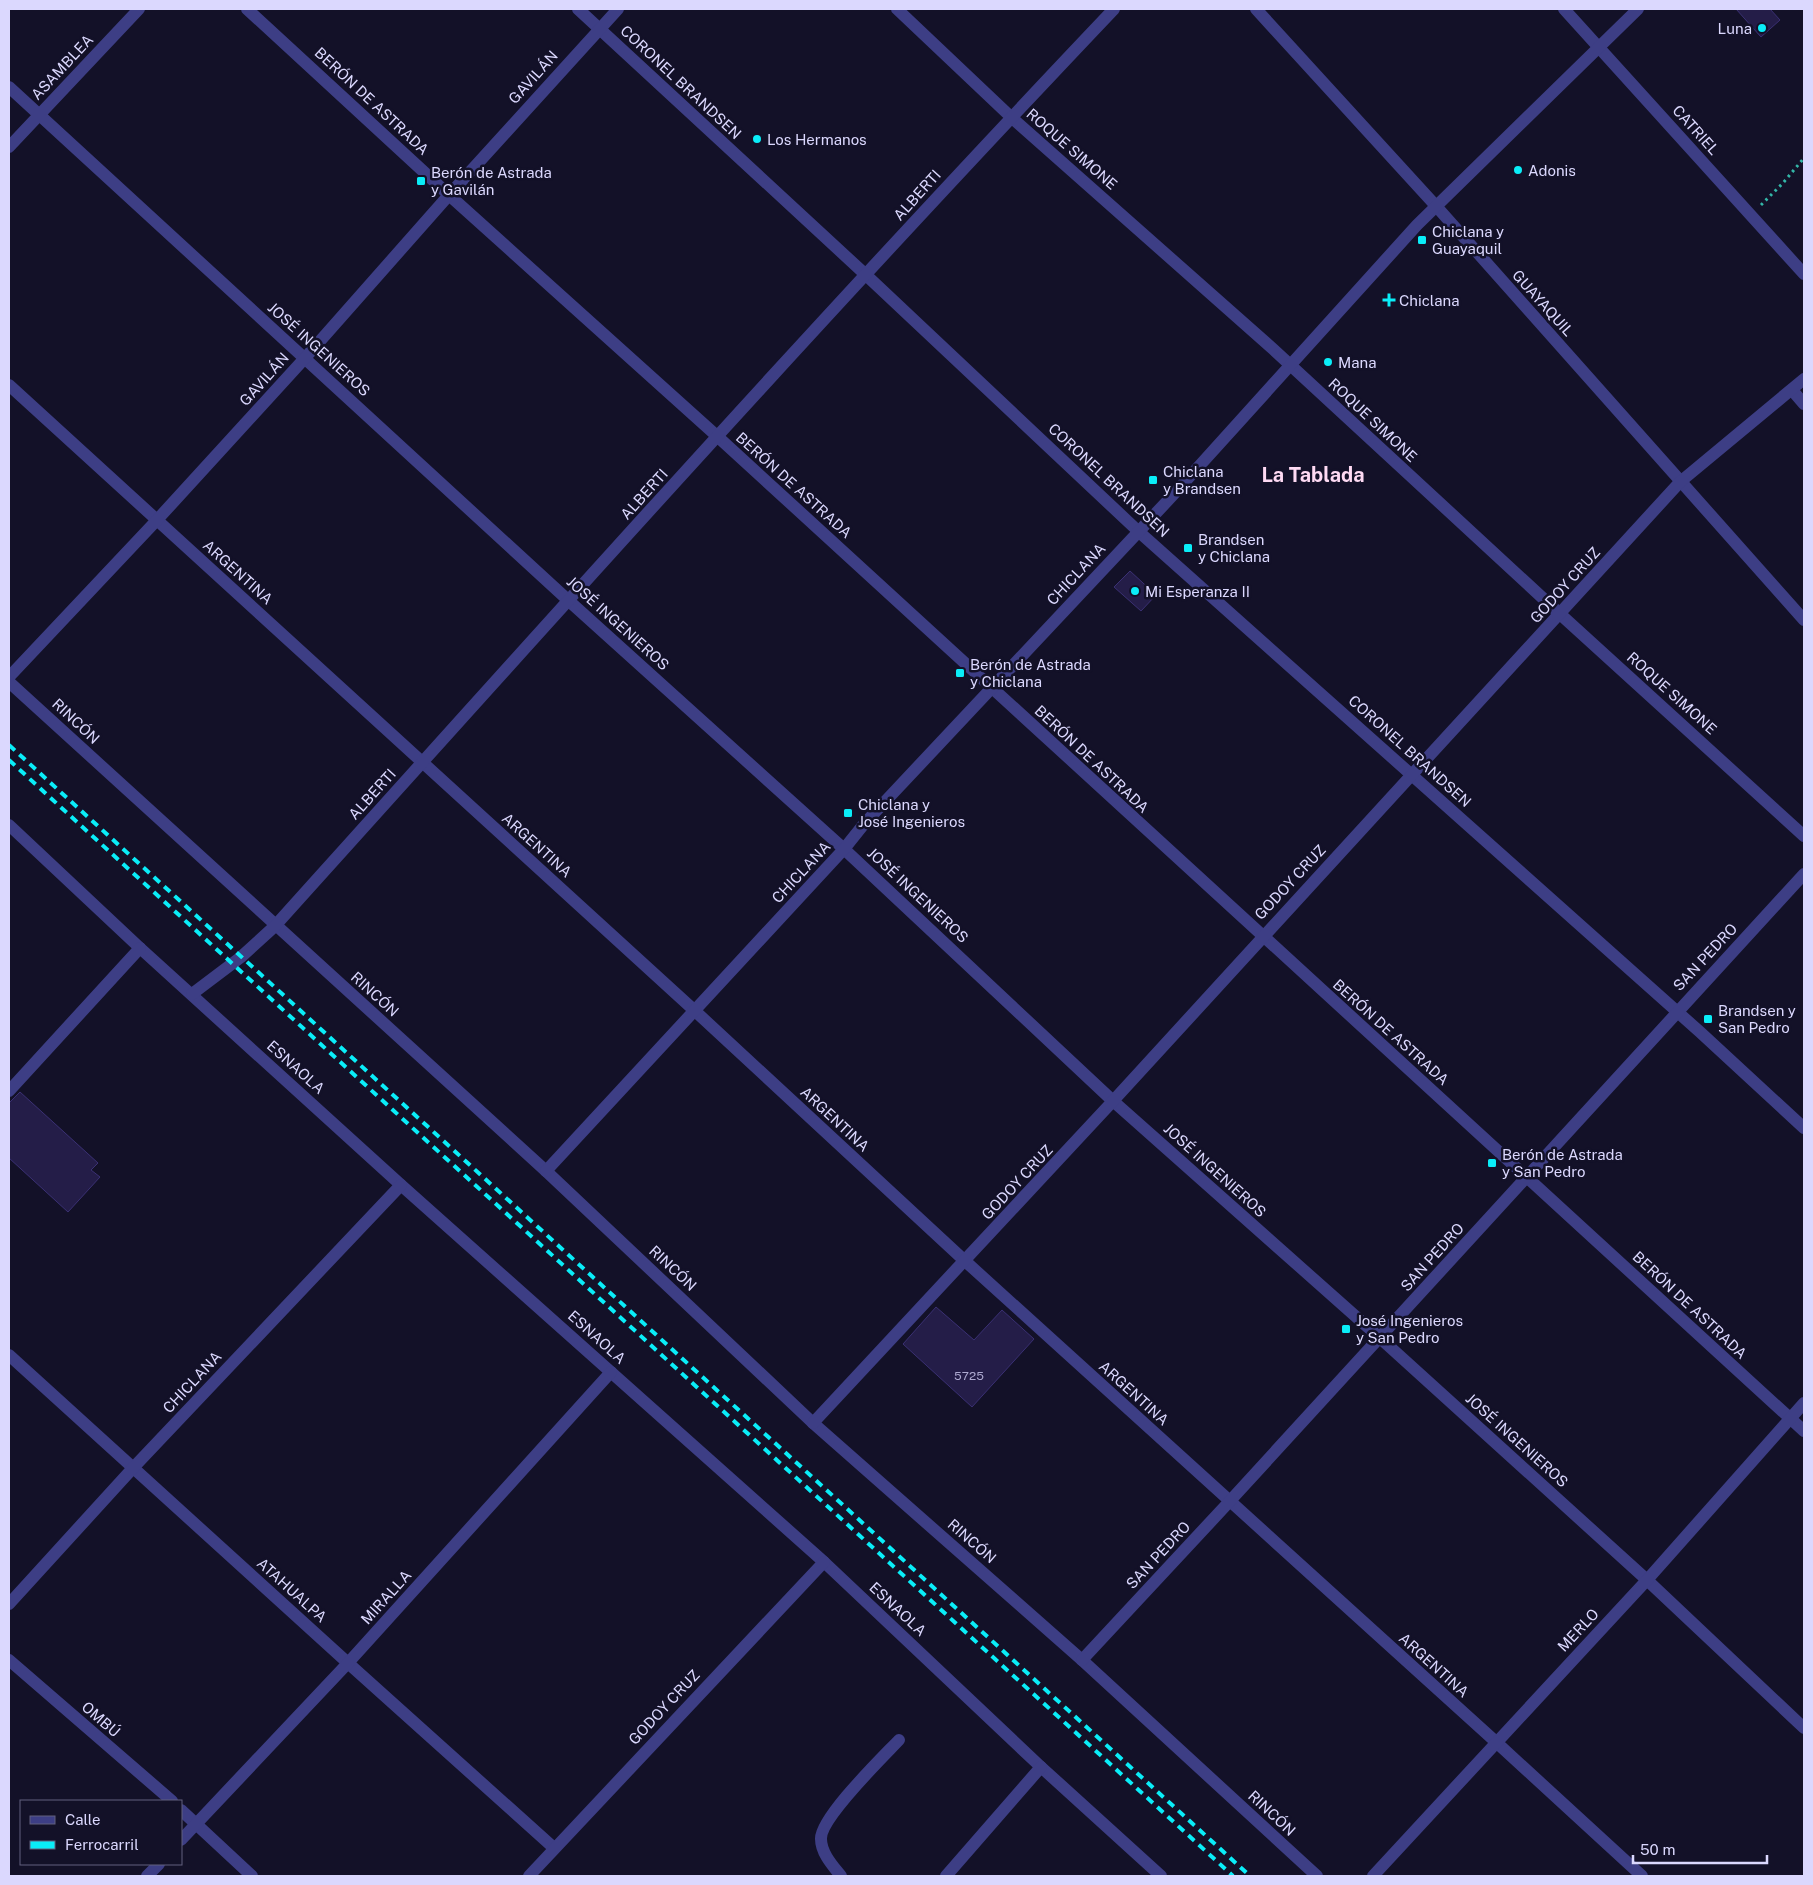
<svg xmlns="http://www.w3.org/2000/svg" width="1813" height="1885" font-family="'Public Sans',sans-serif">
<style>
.building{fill:#241d48;stroke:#3a3073}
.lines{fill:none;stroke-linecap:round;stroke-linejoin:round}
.path{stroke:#33b7a8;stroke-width:3;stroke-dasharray:2.5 4;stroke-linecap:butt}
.minor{stroke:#3d3e85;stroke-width:12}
.rail{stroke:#0aedf8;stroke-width:4;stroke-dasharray:8 6;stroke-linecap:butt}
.poi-dot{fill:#0aedf8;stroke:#131128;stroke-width:2}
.labels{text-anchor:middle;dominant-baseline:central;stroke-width:5;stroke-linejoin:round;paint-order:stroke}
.number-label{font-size:12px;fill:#ada9d0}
.poi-label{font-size:15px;fill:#dbd8fe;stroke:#131128;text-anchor:start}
.street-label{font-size:15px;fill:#dbd8fe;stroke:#131128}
.district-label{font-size:20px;font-weight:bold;fill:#fedaf3;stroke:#131128}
</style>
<rect width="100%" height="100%" fill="#131128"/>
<g class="building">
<polygon points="1736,9 1770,9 1780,20 1761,37"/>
<polygon points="1130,571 1156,595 1141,611 1114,587"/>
<polygon points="20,1092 98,1163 91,1170 100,1177 68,1212 9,1158 9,1103"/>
<polygon points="936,1307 974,1340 1002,1310 1034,1339 972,1407 903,1344"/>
</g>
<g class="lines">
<polyline class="path" points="1761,205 1783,183 1804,158"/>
<g class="minor">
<polyline points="247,9 449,195 718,437 1804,1431"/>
<polyline points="578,9 866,275 1138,531 1700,1032 1804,1128"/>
<polyline points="897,9 1011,117 1273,349 1560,614 1804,836"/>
<polyline points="1256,9 1436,206 1804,620"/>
<polyline points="1564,9 1804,274"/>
<polyline points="9,87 569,601 844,849 1113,1101 1380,1338 1647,1580 1804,1728"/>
<polyline points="9,147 139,9"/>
<polyline points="9,385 695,1011 965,1261 1496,1742 1642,1876"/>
<polyline points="1792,390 1804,404"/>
<polyline points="9,677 157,520 305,358 449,195 618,9"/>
<polyline points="9,682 546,1171 813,1423 1082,1660 1317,1876"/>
<polyline points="9,825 140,948 401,1185 824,1562 1041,1767 1161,1876"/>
<path d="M192,994L241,957L275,926C552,618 829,309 1114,9"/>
<polyline points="9,1091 140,948"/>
<polyline points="546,1171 844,849 864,824 1173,495 1417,225 1638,9"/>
<polyline points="9,1355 348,1663 554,1848"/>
<polyline points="813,1423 1113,1101 1680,482 1804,379"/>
<polyline points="9,1604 133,1468 401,1185"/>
<polyline points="9,1660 172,1801"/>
<polyline points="1082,1660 1229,1502 1804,874"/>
<polyline points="181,1810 252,1876"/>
<polyline points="181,1840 348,1663 611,1372"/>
<polyline points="147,1876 159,1864"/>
<polyline points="529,1876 824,1562"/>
<path d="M841,1876C833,1866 821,1853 821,1839C820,1818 883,1757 899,1740"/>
<polyline points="946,1876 1041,1767"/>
<polyline points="1373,1876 1647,1580 1804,1403"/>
</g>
<g class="rail">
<polyline points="9,745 1250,1876"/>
<polyline points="9,760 1233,1876"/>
</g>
</g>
<g class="poi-dot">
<circle cx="1762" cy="28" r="5"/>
<circle cx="757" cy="139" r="5"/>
<circle cx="1518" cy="170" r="5"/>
<rect x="416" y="176" width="10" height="10" rx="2.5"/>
<rect x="1417" y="235" width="10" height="10" rx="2.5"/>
<path d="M1386.5 292.5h5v5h5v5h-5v5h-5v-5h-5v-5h5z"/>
<circle cx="1328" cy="362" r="5"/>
<rect x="1148" y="475" width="10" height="10" rx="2.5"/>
<rect x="1183" y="543" width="10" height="10" rx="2.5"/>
<circle cx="1135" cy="591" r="5"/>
<rect x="955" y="668" width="10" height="10" rx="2.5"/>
<rect x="843" y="808" width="10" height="10" rx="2.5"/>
<rect x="1703" y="1014" width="10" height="10" rx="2.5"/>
<rect x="1487" y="1158" width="10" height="10" rx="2.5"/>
<rect x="1341" y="1324" width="10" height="10" rx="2.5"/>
</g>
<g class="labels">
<g class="number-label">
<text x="969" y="1376">5725</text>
</g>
<g class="poi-label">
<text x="1752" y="28" text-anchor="end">Luna</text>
<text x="767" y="139">Los Hermanos</text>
<text x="1528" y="170">Adonis</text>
<text x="431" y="172">Berón de Astrada<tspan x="431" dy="17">y Gavilán</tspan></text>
<text x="1432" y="231">Chiclana y<tspan x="1432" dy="17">Guayaquil</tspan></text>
<text x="1399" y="300">Chiclana</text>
<text x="1338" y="362">Mana</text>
<text x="1163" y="471">Chiclana<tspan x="1163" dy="17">y Brandsen</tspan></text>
<text x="1198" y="539">Brandsen<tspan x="1198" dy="17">y Chiclana</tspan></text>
<text x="1145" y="591">Mi Esperanza II</text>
<text x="970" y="664">Berón de Astrada<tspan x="970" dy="17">y Chiclana</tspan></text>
<text x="858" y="804">Chiclana y<tspan x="858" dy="17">José Ingenieros</tspan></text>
<text x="1718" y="1010">Brandsen y<tspan x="1718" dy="17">San Pedro</tspan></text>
<text x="1502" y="1154">Berón de Astrada<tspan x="1502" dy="17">y San Pedro</tspan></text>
<text x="1356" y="1320">José Ingenieros<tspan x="1356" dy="17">y San Pedro</tspan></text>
</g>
<g class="street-label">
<text transform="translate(62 67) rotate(-47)">ASAMBLEA</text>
<text transform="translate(533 77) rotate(-48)">GAVILÁN</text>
<text transform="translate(681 82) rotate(43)">CORONEL BRANDSEN</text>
<text transform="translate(372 101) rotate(43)">BERÓN DE ASTRADA</text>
<text transform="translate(1696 130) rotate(48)">CATRIEL</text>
<text transform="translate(1072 149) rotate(41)">ROQUE SIMONE</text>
<text transform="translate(917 195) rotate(-48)">ALBERTI</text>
<text transform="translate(1543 303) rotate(48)">GUAYAQUIL</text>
<text transform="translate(319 349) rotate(42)">JOSÉ INGENIEROS</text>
<text transform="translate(264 379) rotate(-48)">GAVILÁN</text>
<text transform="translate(1373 420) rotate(43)">ROQUE SIMONE</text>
<text transform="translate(1109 480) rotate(43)">CORONEL BRANDSEN</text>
<text transform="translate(794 485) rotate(42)">BERÓN DE ASTRADA</text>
<text transform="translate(644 494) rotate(-48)">ALBERTI</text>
<text transform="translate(238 572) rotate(42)">ARGENTINA</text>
<text transform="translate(1076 574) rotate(-47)">CHICLANA</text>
<text transform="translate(1565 585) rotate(-48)">GODOY CRUZ</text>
<text transform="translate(618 623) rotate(42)">JOSÉ INGENIEROS</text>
<text transform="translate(1672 693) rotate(42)">ROQUE SIMONE</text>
<text transform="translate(76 721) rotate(43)">RINCÓN</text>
<text transform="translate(1410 751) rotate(42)">CORONEL BRANDSEN</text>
<text transform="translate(1092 759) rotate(43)">BERÓN DE ASTRADA</text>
<text transform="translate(372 794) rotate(-48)">ALBERTI</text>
<text transform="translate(537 845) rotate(42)">ARGENTINA</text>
<text transform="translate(801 872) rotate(-47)">CHICLANA</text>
<text transform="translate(1290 882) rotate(-47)">GODOY CRUZ</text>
<text transform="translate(918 895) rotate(43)">JOSÉ INGENIEROS</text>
<text transform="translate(1705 957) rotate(-47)">SAN PEDRO</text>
<text transform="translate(375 994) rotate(42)">RINCÓN</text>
<text transform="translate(1391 1032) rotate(42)">BERÓN DE ASTRADA</text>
<text transform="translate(296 1067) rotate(42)">ESNAOLA</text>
<text transform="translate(835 1119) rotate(43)">ARGENTINA</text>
<text transform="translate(1215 1170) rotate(42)">JOSÉ INGENIEROS</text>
<text transform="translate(1017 1182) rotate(-47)">GODOY CRUZ</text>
<text transform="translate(1432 1257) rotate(-48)">SAN PEDRO</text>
<text transform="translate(673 1268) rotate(43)">RINCÓN</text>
<text transform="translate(1690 1305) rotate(43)">BERÓN DE ASTRADA</text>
<text transform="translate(597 1337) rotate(42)">ESNAOLA</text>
<text transform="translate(192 1382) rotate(-47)">CHICLANA</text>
<text transform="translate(1134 1393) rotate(42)">ARGENTINA</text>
<text transform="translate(1517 1440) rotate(42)">JOSÉ INGENIEROS</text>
<text transform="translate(972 1541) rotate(41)">RINCÓN</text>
<text transform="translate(1158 1555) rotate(-47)">SAN PEDRO</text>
<text transform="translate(292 1590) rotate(42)">ATAHUALPA</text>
<text transform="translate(386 1597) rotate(-48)">MIRALLA</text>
<text transform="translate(898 1609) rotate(43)">ESNAOLA</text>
<text transform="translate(1578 1630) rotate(-47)">MERLO</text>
<text transform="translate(1434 1665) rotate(42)">ARGENTINA</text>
<text transform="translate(664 1707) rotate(-47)">GODOY CRUZ</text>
<text transform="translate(101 1719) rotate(41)">OMBÚ</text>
<text transform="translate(1272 1813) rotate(43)">RINCÓN</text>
</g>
<g class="district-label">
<text x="1313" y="475">La Tablada</text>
</g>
</g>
<rect width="1813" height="1885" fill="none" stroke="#dbd8fe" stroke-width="20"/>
<rect x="20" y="1800" width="162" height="65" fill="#131128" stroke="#63617e"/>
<rect x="30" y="1816" width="25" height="8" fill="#3d3e85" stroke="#63617e"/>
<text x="65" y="1825" font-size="15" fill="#dbd8fe">Calle</text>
<rect x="30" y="1841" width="25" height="8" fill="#0aedf8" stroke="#63617e"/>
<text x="65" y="1850" font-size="15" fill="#dbd8fe">Ferrocarril</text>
<path d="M1633 1855v8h134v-8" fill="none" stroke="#dbd8fe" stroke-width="2.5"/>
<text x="1640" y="1855" font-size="15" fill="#dbd8fe" stroke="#131128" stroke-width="4" paint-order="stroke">50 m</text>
</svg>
